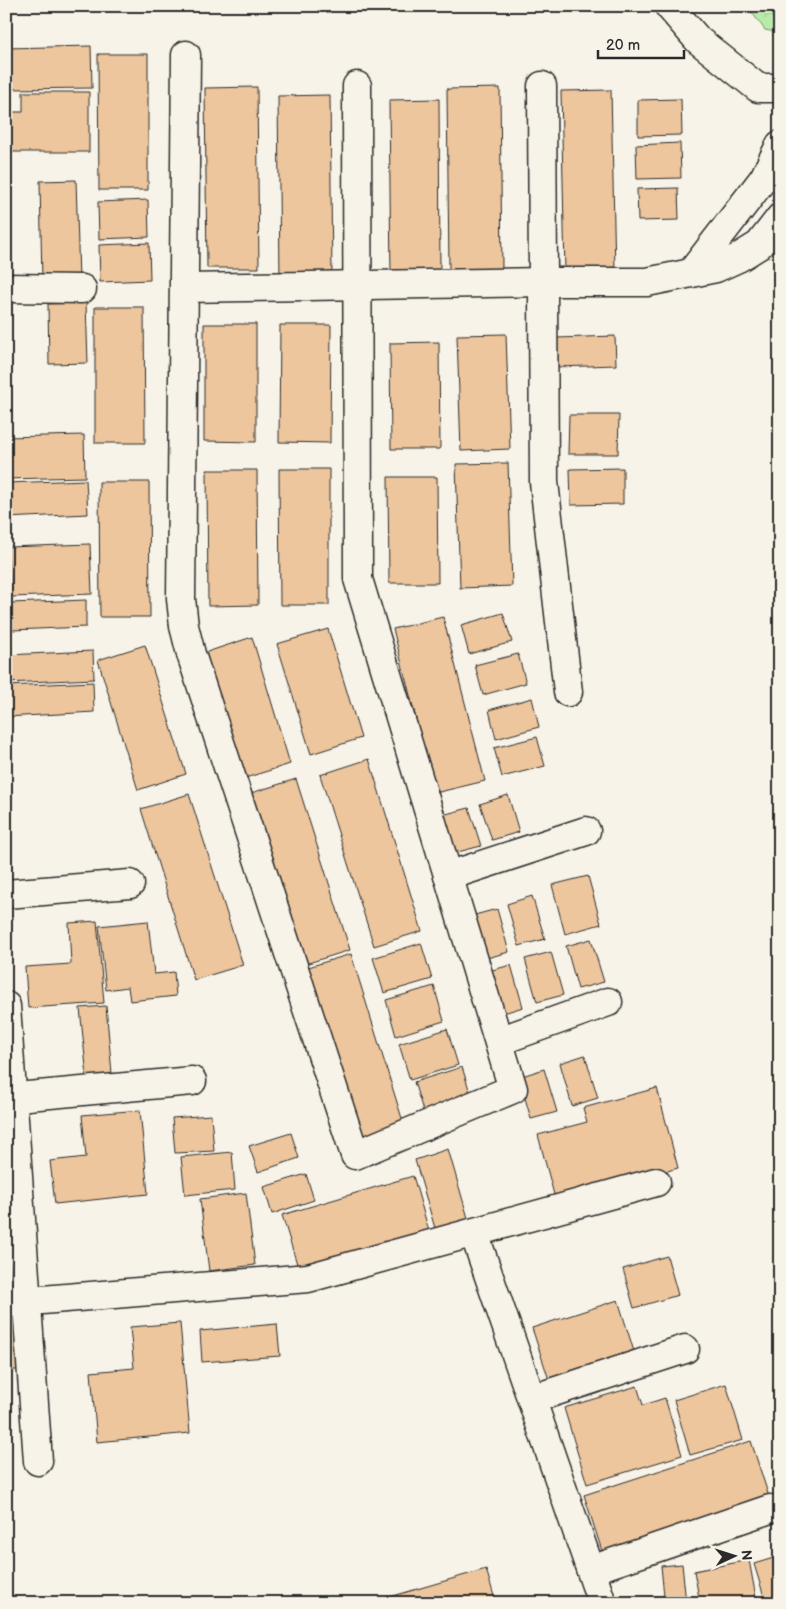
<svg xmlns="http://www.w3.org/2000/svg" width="786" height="1609" font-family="'Balsamiq Sans',sans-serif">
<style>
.forest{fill:url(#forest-crowns);stroke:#728a6a}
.building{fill:#edc69d;stroke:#2b2b2b}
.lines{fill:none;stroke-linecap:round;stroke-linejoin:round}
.minor-casing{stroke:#2b2b2b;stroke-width:31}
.minor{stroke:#f7f3e8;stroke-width:28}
</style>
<defs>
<pattern id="forest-crowns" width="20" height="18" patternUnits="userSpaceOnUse" patternTransform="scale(1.25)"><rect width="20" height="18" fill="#b8eaaa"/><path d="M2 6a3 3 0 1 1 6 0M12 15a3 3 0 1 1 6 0" fill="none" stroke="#9ec992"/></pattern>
</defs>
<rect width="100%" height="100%" fill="#f7f3e8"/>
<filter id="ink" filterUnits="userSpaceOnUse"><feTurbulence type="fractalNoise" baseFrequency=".02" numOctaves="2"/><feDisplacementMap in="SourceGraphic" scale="10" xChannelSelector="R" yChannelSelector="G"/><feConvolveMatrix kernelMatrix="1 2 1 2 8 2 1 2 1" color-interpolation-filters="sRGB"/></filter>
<g filter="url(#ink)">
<polygon class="forest" points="747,6 780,6 780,33 765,30"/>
<g class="building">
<polygon points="91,46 92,88 6,89 6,48"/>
<polygon points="98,54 148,54 148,190 99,190"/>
<polygon points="257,87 259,268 207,268 205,88"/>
<polygon points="500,88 502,269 449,270 447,89"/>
<polygon points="611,90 615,271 565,272 561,91"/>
<polygon points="23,92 89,92 89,152 6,152 6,112 23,112"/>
<polygon points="330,95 332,277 280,277 278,96"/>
<polygon points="439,99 440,276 391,276 389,100"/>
<polygon points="681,99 682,135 638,136 638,100"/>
<polygon points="680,143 681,178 637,179 636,145"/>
<polygon points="76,180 79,280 42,281 40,181"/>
<polygon points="678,188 679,220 638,221 637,189"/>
<polygon points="148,200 149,237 99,239 98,202"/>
<polygon points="149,243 150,280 100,282 99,245"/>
<polygon points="86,303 88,363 49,364 48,304"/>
<polygon points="95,307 144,307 145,443 95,443"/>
<polygon points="204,324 256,324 256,442 204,441"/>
<polygon points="280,325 331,325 330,443 279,442"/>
<polygon points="506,334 510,449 461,451 457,335"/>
<polygon points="615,336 616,365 558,367 557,338"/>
<polygon points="439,342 440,449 391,449 390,343"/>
<polygon points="569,415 619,415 618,454 568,454"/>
<polygon points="84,435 85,477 6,479 6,437"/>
<polygon points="508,463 512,586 460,588 456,464"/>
<polygon points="623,468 623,504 571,505 570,469"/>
<polygon points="279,469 329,469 329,605 280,605"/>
<polygon points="207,470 257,470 258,605 208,606"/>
<polygon points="388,477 437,477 438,583 389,583"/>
<polygon points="86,480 88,514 6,518 6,483"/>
<polygon points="99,482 149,482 150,617 100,617"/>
<polygon points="90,544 92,594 11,597 8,547"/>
<polygon points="86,600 86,627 12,630 11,603"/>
<polygon points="503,613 512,642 469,654 461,625"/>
<polygon points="443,617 485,781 435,793 393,629"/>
<polygon points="328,629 361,738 311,754 277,644"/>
<polygon points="252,637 290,764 242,779 204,653"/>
<polygon points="145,645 186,774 138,790 98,660"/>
<polygon points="93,651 94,679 6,683 6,655"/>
<polygon points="518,654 526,683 483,695 475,665"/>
<polygon points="93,682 94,712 6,717 6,686"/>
<polygon points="532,698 539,727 496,739 489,710"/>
<polygon points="537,737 545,766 502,777 494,748"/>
<polygon points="369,759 422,931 374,946 320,775"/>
<polygon points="296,779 350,950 302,965 248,794"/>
<polygon points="189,794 243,965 194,980 141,809"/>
<polygon points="508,795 519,832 492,840 480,804"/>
<polygon points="469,808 481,846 454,853 442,815"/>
<polygon points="588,876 601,924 565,934 552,885"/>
<polygon points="532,896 545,939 519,946 507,904"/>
<polygon points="497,909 509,952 483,959 471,916"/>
<polygon points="97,921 104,1003 28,1008 25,967 71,964 69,923"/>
<polygon points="148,921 154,974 174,972 176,996 130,1001 128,987 106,990 99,926"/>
<polygon points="591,939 604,982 578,989 566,946"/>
<polygon points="421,943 432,979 384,993 373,958"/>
<polygon points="551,952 563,995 537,1002 525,959"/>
<polygon points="351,954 404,1125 356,1141 302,969"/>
<polygon points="511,965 523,1007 497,1015 485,972"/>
<polygon points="434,986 444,1021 396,1036 386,1000"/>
<polygon points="106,1006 113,1085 88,1087 80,1008"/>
<polygon points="447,1029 458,1065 410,1080 399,1044"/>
<polygon points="585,1055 598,1098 572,1106 560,1063"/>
<polygon points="462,1067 473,1102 425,1117 414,1082"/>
<polygon points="544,1069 557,1112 531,1119 519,1077"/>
<polygon points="657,1088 678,1168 556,1202 538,1135 587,1122 583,1108"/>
<polygon points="140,1110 148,1194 55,1204 50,1161 86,1157 82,1115"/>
<polygon points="211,1115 214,1151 175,1153 172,1118"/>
<polygon points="291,1133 299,1158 258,1172 249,1146"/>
<polygon points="448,1149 470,1225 437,1235 415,1160"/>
<polygon points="232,1152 235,1190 185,1195 181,1157"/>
<polygon points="306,1174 314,1200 272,1214 264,1187"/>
<polygon points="413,1176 431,1238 301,1277 282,1215"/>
<polygon points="246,1193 255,1265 209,1271 200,1199"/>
<polygon points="14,1214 19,1271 6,1272 6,1215"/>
<polygon points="667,1256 678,1295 634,1308 623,1269"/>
<polygon points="618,1300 636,1358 551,1386 532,1328"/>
<polygon points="19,1320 24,1369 6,1371 6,1321"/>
<polygon points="180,1323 190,1433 97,1442 91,1372 134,1368 130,1327"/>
<polygon points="277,1324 280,1356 202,1362 200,1331"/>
<polygon points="726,1384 743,1440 690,1455 674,1400"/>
<polygon points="637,1386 643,1405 665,1398 682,1455 587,1484 564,1408"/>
<polygon points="751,1441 770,1500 603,1554 584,1495"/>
<polygon points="780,1556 780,1603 766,1603 754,1564"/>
<polygon points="749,1560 757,1603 700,1603 694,1571"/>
<polygon points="682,1564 686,1603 624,1603 624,1600 664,1596 661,1566"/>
<polygon points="486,1569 496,1603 369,1603"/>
</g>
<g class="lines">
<g class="minor-casing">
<g id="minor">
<polyline points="669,6 698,40 758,88 780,88"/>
<polyline points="186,55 181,599 184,626 191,654 355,1155 513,1089 358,579 357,86"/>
<polyline points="542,86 544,482 568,692"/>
<polyline points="691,273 764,178 780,145"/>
<polyline points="6,288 82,289"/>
<polyline points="185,288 543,282 647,282 716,268 738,258 759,245 780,218"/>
<polyline points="448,876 586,831"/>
<polyline points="6,894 130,884"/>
<polyline points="6,1006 38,1461"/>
<polyline points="499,1041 608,1002"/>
<polyline points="6,1098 192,1081"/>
<polyline points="474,1233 602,1603"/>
<polyline points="6,1303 308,1278 656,1182"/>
<polyline points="532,1399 685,1349"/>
<polyline points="591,1570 770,1509"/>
</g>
</g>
<use href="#minor" class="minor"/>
</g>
</g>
<rect width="786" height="1609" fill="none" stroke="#f7f3e8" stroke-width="25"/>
<rect x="12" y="12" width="761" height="1584" fill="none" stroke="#2b2b2b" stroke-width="2" filter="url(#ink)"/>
<g transform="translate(734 1556) rotate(86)" stroke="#f7f3e8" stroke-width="4" paint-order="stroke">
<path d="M0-4L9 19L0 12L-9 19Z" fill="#2b2b2b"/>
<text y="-8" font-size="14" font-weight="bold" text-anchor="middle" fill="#2b2b2b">N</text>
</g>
<path d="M598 50v8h86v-8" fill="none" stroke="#2b2b2b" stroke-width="2.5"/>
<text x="606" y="50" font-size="15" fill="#2b2b2b" stroke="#f7f3e8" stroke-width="4" paint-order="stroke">20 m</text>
</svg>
